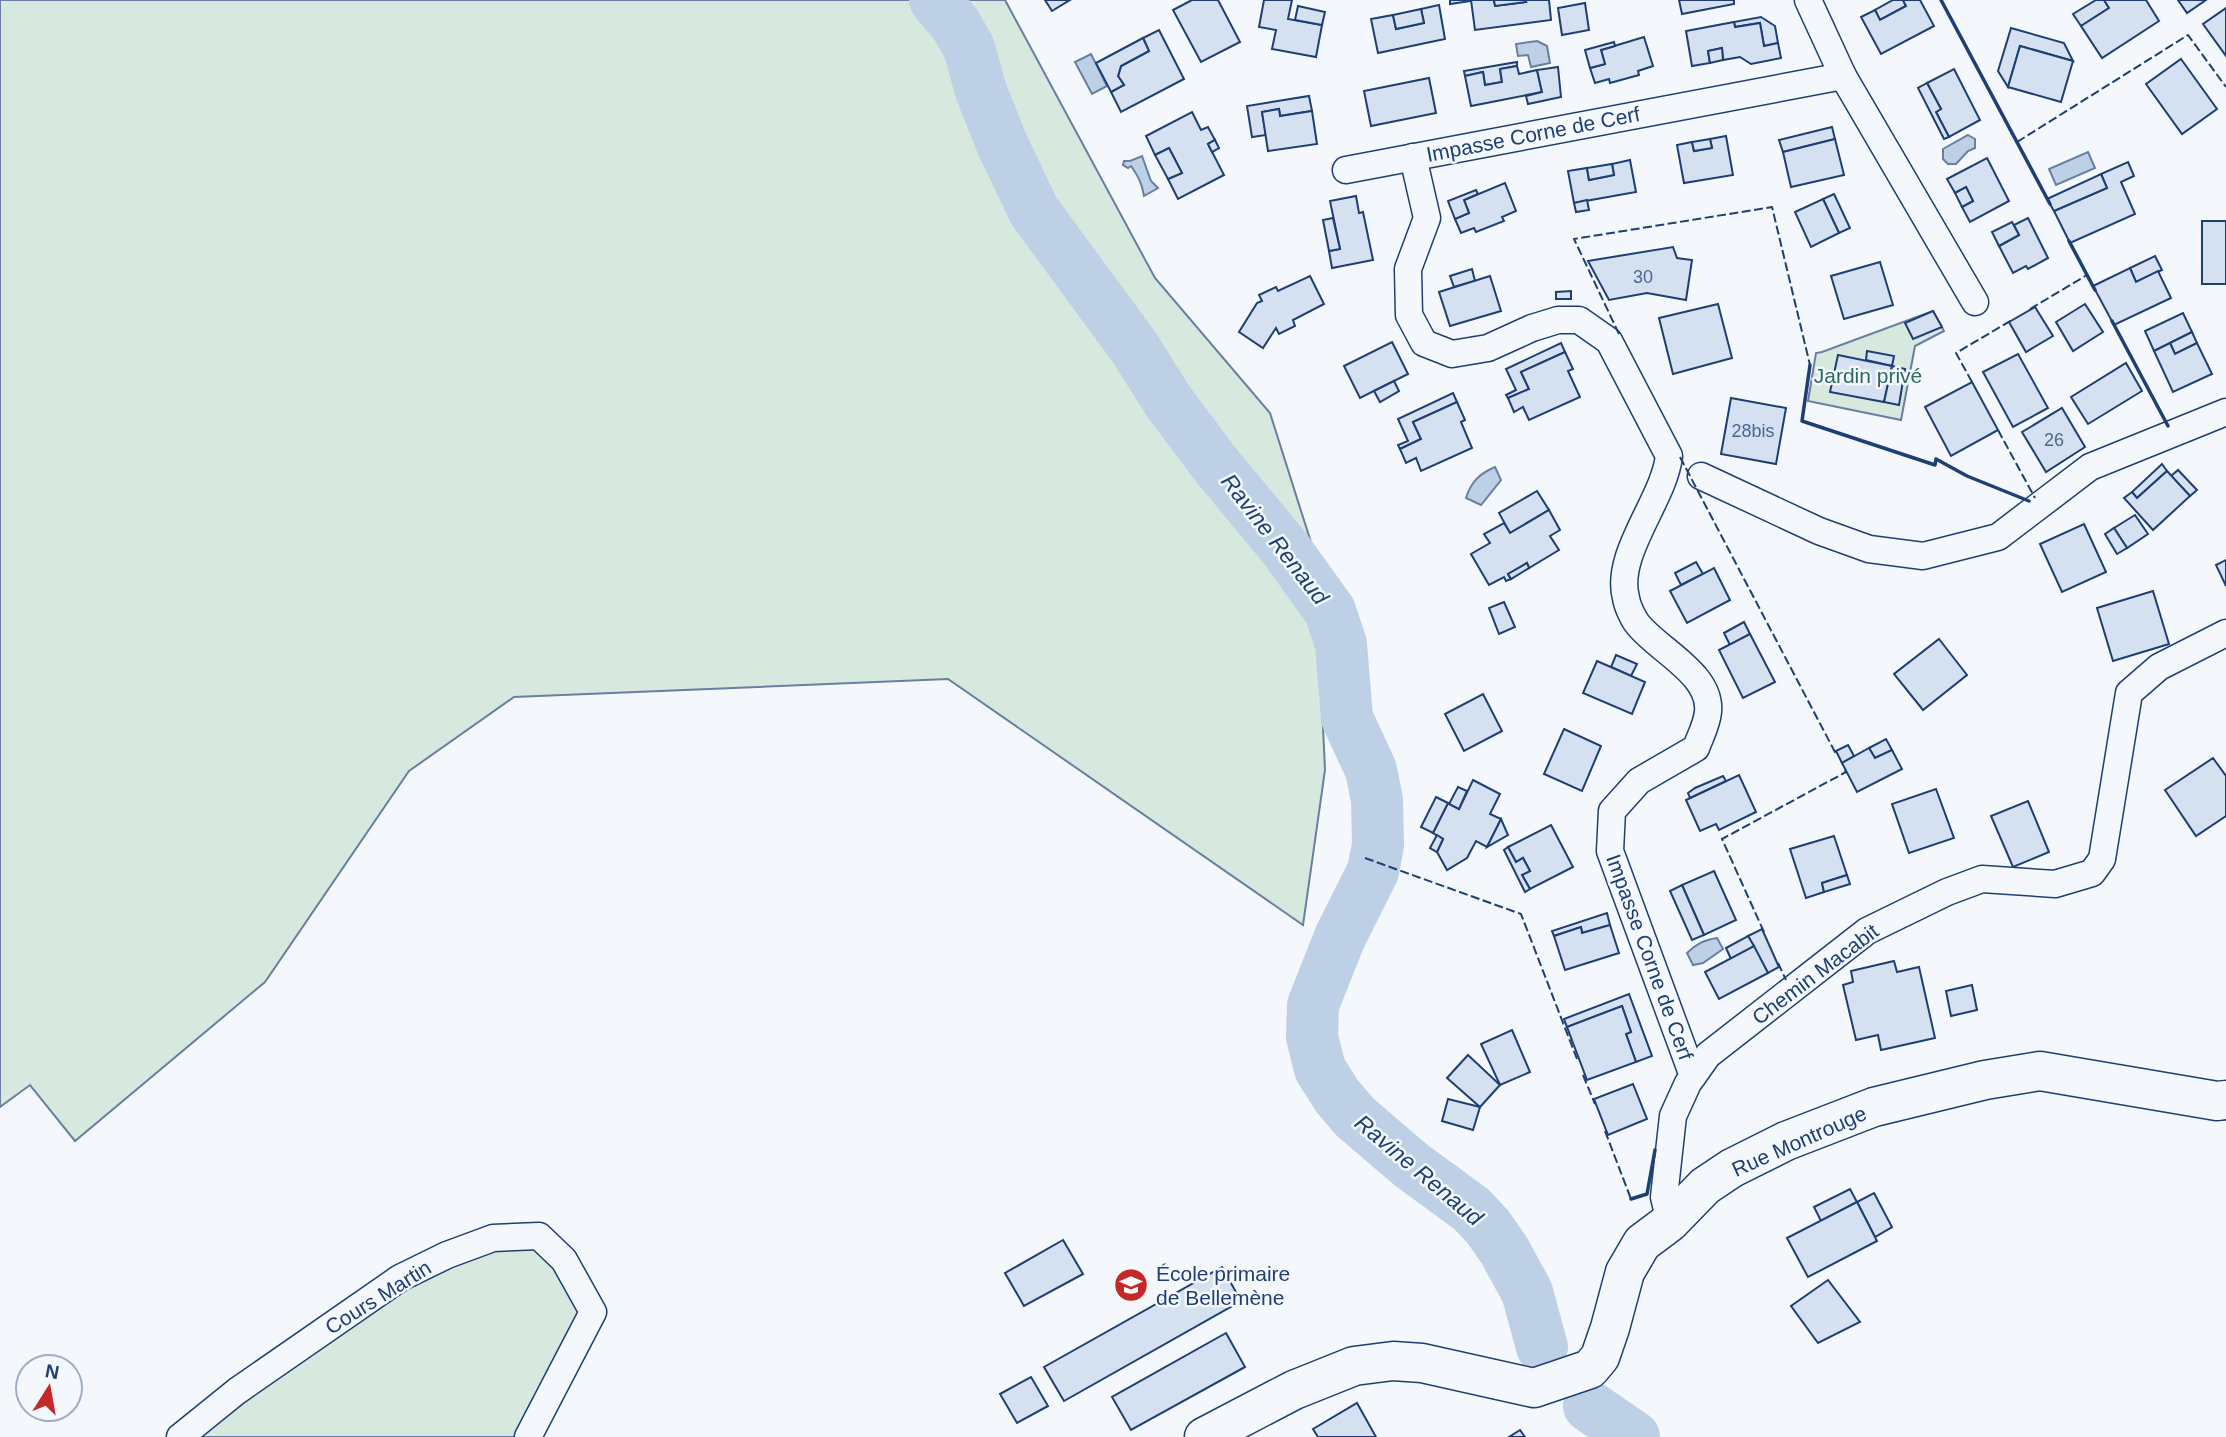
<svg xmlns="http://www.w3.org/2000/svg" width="2226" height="1437" font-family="Arial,sans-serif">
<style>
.green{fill:#d7e8df;stroke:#687fa3;stroke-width:2}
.water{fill:#bed0e5;stroke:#687fa3;stroke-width:2}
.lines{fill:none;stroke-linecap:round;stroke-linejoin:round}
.river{stroke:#bed0e5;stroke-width:52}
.building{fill:#d5e0f0;stroke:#1d3f73;stroke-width:2}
.minor-casing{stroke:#1d3f73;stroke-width:29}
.primary-casing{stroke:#1d3f73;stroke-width:41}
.minor{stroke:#f4f7fb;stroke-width:26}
.primary{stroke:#f4f7fb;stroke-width:38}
.fence{stroke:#1d3f73;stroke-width:2;stroke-dasharray:9 3.5;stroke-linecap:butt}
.wall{stroke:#1d3f73;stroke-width:3.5}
.labels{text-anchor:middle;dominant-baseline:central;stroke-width:5;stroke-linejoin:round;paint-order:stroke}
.number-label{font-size:18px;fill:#4b6792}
.street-label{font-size:21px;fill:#1d3f73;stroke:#f4f7fb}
.park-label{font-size:21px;fill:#2c6c60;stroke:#f4f7fb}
.poi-label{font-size:21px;fill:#1d3f73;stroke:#f4f7fb;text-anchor:start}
.water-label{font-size:23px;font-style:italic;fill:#1d3f73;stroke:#f4f7fb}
</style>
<rect width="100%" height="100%" fill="#f4f7fb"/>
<g class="green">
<polygon points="0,0 1005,0 1155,278 1270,413 1315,555 1325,770 1303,925 948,679 514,697 409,771 265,982 75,1141 30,1085 0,1107"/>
<polygon points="1933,311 1944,331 1915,346 1901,420 1808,401 1816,353 1822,352"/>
<polygon points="539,1236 593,1312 528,1437 180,1437 400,1278"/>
</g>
<g class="water">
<polygon points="1537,41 1547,46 1550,63 1531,67 1528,55 1518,56 1516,44"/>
<polygon points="1091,54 1107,86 1092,94 1075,62"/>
<polygon points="1968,135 1975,139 1975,148 1968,151 1956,164 1948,164 1943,159 1943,149"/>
<polygon points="2088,152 2095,168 2056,185 2049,169"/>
<path d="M1142,156L1151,181L1158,188L1144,196C1142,183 1138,176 1131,166L1128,168L1123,165L1124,161H1130Z"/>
<path d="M1495,467L1501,480L1481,505L1466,498C1471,482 1479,474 1495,467Z"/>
<path d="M1717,938L1723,949L1703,963L1693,965L1687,953C1696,944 1704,940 1717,938Z"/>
</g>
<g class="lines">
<g class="river">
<polyline points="935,0 956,25 969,48 981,91 1002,144 1034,211 1134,347 1168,401 1216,465 1284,547 1330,611 1341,644 1347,718 1371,770 1377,800 1378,845 1373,871 1340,937 1313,1005 1312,1037 1320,1069 1337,1096 1355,1117 1411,1165 1471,1209 1488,1227 1504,1250 1527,1292 1542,1347"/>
<polyline points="1589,1406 1634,1437"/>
</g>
</g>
<g class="building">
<polygon points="1045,0 1070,0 1052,11"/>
<polygon points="1192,0 1218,0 1240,42 1201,62 1173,10"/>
<polygon points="1264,0 1292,0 1288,19 1322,25 1316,57 1272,49 1276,30 1259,27"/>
<polygon points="1450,0 1471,0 1471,1 1450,4"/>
<polygon points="1471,0 1494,0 1495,6 1526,2 1525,0 1549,0 1551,20 1475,30"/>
<polygon points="1494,0 1525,0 1526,2 1495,6"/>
<polygon points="1679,0 1734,0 1734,4 1682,14"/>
<polygon points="1893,0 1903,0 1906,6 1880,20 1875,10"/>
<polygon points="1903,0 1920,0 1934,26 1881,54 1861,17 1875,10 1880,20 1906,6"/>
<polygon points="2096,0 2104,0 2109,8 2081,26 2073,14"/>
<polygon points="2104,0 2146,0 2159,21 2102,58 2081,26 2109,8"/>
<polygon points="2178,0 2206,0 2187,13"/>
<polygon points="1585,3 1589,30 1562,35 1558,8"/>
<polygon points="1439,5 1445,39 1378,53 1371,19 1393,15 1396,29 1424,23 1421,9"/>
<polygon points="1298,6 1325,12 1322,25 1295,20"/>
<polygon points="2226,8 2226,56 2203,24"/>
<polygon points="1421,9 1424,23 1396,29 1393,15"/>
<polygon points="1761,17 1775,26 1778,43 1764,46 1760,23 1735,27 1734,22"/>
<polygon points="1734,22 1735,27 1760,23 1764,46 1778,43 1781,58 1751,64 1740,57 1723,60 1722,48 1708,51 1710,63 1692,66 1686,31"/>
<polygon points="2011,28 2064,43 2073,61 2020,46 2008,87 1998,71"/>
<polygon points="1159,30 1184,79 1121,112 1111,92 1124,85 1118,76 1121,66 1149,51 1143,38"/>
<polygon points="1644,37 1653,66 1638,71 1639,75 1610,83 1609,79 1595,83 1590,68 1605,64 1601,50"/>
<polygon points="1143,38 1149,51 1121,66 1118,76 1124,85 1111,92 1096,63"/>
<polygon points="1614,42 1615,46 1601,50 1605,64 1590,68 1585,50"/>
<polygon points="2020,46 2073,61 2061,102 2008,87"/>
<polygon points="1722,48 1723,60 1710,63 1708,51"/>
<polygon points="2181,59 2217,109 2182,134 2146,84"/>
<polygon points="1517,62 1517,66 1500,69 1502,82 1485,85 1483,72 1465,76 1464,71"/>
<polygon points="1517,66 1519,74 1537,70 1542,92 1471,106 1465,76 1483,72 1485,85 1502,82 1500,69"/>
<polygon points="1558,67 1561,97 1528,104 1526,96 1542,92 1537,70"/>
<polygon points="1954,69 1980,120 1949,137 1936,112 1941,109 1927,83"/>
<polygon points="1429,78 1436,113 1371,126 1364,91"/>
<polygon points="1927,83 1941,109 1936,112 1949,137 1944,139 1918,88"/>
<polygon points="1309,96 1312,111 1280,116 1279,109 1262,112 1266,135 1252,137 1247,106"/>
<polygon points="1279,109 1280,116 1312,111 1317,144 1268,151 1262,112"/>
<polygon points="1192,112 1201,130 1208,127 1215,140 1208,144 1224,175 1178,199 1168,179 1182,173 1169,148 1155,155 1146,136"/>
<polygon points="1832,127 1835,139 1783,152 1779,140"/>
<polygon points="1726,136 1733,175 1684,183 1677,145 1692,142 1694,151 1712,148 1710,139"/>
<polygon points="1710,139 1712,148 1694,151 1692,142"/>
<polygon points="1835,139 1844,175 1791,187 1783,152"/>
<polygon points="1215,140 1219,148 1212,152 1208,144"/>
<polygon points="1169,148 1182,173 1168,179 1155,155"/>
<polygon points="1987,158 2009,201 1970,222 1962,207 1973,201 1966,187 1955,193 1947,179"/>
<polygon points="1630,160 1636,192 1574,203 1568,171 1587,168 1589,180 1614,175 1612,164"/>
<polygon points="2128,162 2134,176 2121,182 2135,214 2070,243 2054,211 2107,188 2101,174"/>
<polygon points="1612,164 1614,175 1589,180 1587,168"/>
<polygon points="2101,174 2107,188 2054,211 2047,199"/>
<polygon points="1505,183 1516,211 1502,217 1504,221 1476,232 1474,228 1461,233 1455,219 1469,213 1464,200"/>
<polygon points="1966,187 1973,201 1962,207 1955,193"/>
<polygon points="1476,190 1478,194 1464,200 1469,213 1455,219 1448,201"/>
<polygon points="1834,194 1850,228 1839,233 1823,199"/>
<polygon points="1356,196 1359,213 1363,212 1373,260 1332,268 1329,251 1340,249 1330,201"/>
<polygon points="1823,199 1839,233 1811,247 1795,212"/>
<polygon points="1587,200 1589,210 1576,212 1574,203"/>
<polygon points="1333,218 1340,249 1329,251 1323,220"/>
<polygon points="2028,218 2048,258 2028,269 2026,266 2013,273 1999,246 2019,235 2014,225"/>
<rect x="2202" y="221" width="24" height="63"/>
<polygon points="2012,222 2019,235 1999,246 1992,232"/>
<polygon points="1673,247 1677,258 1692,260 1686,300 1647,293 1609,300 1588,261"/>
<polygon points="2155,256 2162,270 2136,282 2130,268"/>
<polygon points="1880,262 1893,305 1844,319 1831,276"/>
<polygon points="2130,268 2136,282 2158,271 2171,298 2114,325 2093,286"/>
<polygon points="1472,269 1475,281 1454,287 1450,276"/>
<polygon points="1310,276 1324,304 1293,320 1295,326 1279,334 1276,328 1263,348 1239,332 1257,303 1262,301 1259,295 1276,287 1278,291"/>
<polygon points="1490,276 1501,311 1450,326 1439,292"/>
<polygon points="1571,291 1571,299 1556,299 1556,292"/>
<polygon points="1718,304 1732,358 1673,374 1659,318"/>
<polygon points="2085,304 2103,332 2073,351 2056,322"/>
<polygon points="2035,307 2053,336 2026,352 2009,322"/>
<polygon points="1933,311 1942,327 1913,339 1905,323"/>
<polygon points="2183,313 2192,332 2154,351 2145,331"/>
<polygon points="2192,332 2197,343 2175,354 2170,343"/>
<polygon points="1392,342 1408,374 1360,398 1344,366"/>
<polygon points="1561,343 1565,352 1521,372 1529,389 1508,398 1506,395 1516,390 1506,369"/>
<polygon points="2170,343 2175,354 2197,343 2212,374 2173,392 2154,351"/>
<polygon points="1867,351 1894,356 1892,366 1866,360"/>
<polygon points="1565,352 1573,369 1568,371 1580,397 1529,420 1523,407 1514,412 1508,398 1529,389 1521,372"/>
<polygon points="2018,354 2048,408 2013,427 1983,372"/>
<polygon points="1838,355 1892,366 1884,402 1830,392"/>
<polygon points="2126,363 2142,391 2088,424 2071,397"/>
<polygon points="1892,366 1905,369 1899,405 1884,402"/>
<polygon points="1394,381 1399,391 1380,402 1374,391"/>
<polygon points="1972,382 1998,430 1951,456 1925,407"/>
<polygon points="1453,393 1457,402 1413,422 1421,439 1400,449 1398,445 1408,441 1398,419"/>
<polygon points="1731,398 1786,408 1776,464 1721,454"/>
<polygon points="1457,402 1465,420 1461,422 1472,448 1421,471 1416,458 1406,463 1400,449 1421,439 1413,422"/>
<polygon points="2062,408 2085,447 2046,472 2022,432"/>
<polygon points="2162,464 2167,471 2137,498 2132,492"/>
<polygon points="2178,470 2197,490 2190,496 2171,476"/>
<polygon points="2167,471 2190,496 2153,530 2124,498 2132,492 2137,498"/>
<polygon points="1537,491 1549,510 1510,533 1499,513"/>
<polygon points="1549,510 1560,530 1550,536 1559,550 1529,568 1527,563 1508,574 1511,579 1506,581 1504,577 1489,585 1471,554 1490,543 1484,534 1504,523 1510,533"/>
<polygon points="2135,515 2148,534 2127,548 2114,528"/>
<polygon points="2084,524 2106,572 2062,592 2040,544"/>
<polygon points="2114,528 2127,548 2117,554 2105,534"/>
<polygon points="2226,560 2226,586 2216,565"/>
<polygon points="1696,562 1703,574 1681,585 1675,573"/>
<polygon points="1527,563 1529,568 1511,579 1508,574"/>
<polygon points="1714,568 1730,600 1687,623 1670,591"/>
<polygon points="2153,591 2169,644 2113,661 2097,608"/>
<polygon points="1504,602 1515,627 1499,634 1489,608"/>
<polygon points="1744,622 1750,634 1730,645 1724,633"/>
<polygon points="1750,634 1775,682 1743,698 1719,650"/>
<polygon points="1939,639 1967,675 1923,710 1894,674"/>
<polygon points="1616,655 1637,664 1631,676 1611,667"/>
<polygon points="1597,661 1645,682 1632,714 1583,693"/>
<polygon points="1483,694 1502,731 1464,751 1445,714"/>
<polygon points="1564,729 1601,746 1582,791 1544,774"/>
<polygon points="1886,739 1892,750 1875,758 1869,748"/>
<polygon points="1848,745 1854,756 1842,763 1836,751"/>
<polygon points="1869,748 1875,758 1892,750 1902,769 1857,792 1842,763"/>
<polygon points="2213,758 2226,776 2226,816 2196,836 2165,790"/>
<polygon points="1739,775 1756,812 1719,830 1716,824 1700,831 1686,800"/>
<polygon points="1723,776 1726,781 1690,798 1688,793 1695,788"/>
<polygon points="1473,780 1500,794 1490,814 1501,819 1487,847 1476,841 1467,858 1447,870 1437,852 1443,839 1433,833 1448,803 1459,809"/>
<polygon points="1458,787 1467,791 1459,809 1449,804"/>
<polygon points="1936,789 1954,838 1909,853 1892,804"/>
<polygon points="1436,797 1448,803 1433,833 1421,827"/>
<polygon points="2028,801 2049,852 2013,867 1991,816"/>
<polygon points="1501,819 1508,835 1487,847"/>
<polygon points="1551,825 1573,867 1530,889 1522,875 1530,871 1523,858 1516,862 1508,847"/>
<polygon points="1437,835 1443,839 1437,852 1430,848"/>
<polygon points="1834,836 1847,875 1822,883 1824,892 1806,898 1790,849"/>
<polygon points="1508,847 1516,862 1523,858 1530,871 1522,875 1530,889 1525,892 1504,850"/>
<polygon points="1714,871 1736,920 1704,935 1682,885"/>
<polygon points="1847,875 1850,884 1824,892 1822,883"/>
<polygon points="1682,885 1704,935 1692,940 1670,891"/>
<polygon points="1607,913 1610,925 1582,933 1581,927 1554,936 1552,931"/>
<polygon points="1610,925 1619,953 1565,970 1554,936 1581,927 1582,933"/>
<polygon points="1762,929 1779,967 1768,973 1748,936"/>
<polygon points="1748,936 1754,946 1731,959 1726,948"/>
<polygon points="1754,946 1768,973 1719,999 1705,972"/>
<polygon points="1894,961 1897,972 1919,967 1935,1038 1881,1050 1878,1035 1856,1040 1843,985 1853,982 1851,971"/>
<polygon points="1972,985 1977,1010 1951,1016 1946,991"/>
<polygon points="1629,994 1652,1056 1636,1062 1626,1034 1631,1032 1622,1006 1567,1027 1564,1019"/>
<polygon points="1622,1006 1631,1032 1626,1034 1636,1062 1587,1080 1567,1027"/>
<polygon points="1512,1030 1530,1072 1500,1085 1481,1044"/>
<polygon points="1468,1055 1500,1085 1480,1107 1447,1078"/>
<polygon points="1633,1084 1647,1119 1608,1135 1594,1099"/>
<polygon points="1448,1099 1480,1107 1473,1130 1442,1121"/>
<polygon points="1850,1189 1857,1202 1821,1221 1814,1207"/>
<polygon points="1874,1193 1892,1227 1875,1237 1857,1202"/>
<polygon points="1857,1202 1877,1241 1808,1277 1787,1238"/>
<polygon points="1063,1240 1083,1274 1024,1306 1005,1273"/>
<polygon points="1222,1267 1241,1301 1064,1401 1044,1367"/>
<polygon points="1828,1280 1860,1322 1818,1343 1791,1306"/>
<polygon points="1226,1333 1245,1367 1131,1430 1112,1397"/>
<polygon points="1031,1377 1048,1406 1017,1423 1000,1394"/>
<polygon points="1357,1403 1376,1437 1318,1437 1313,1429"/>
<polygon points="1520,1430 1525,1437 1509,1437"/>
</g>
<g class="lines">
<g class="minor-casing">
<g id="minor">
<polyline points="1808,0 1843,76 1975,302"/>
<path d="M1413,157L1427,218L1408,269L1409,315L1424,343L1452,354L1488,348L1532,328L1558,320H1579L1609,341L1669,456C1664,500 1614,554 1626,598C1627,605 1632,616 1636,622C1655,649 1712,673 1708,712C1707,724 1700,737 1696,748L1639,781L1612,811L1610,851L1693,1076"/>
<polyline points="1346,170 1843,76"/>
<polyline points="1701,476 1819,531 1869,549 1923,556 1998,537 2090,467 2226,412"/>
<polyline points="1670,1222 1664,1197 1673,1116 1688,1083 1708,1055 1867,931 1947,892 1982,879 2055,884 2092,873 2102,859 2129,693 2159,667 2226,633"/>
<polyline points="180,1437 237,1391 400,1278 447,1255 493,1238 539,1236 564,1260 593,1312 528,1437"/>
</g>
</g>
<g class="primary-casing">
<polyline id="primary" points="1204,1437 1294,1390 1354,1366 1393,1361 1422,1363 1534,1388 1590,1369 1600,1357 1610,1328 1625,1272 1642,1243 1670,1222 1705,1186 1732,1168 1786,1141 1874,1107 1985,1080 2040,1071 2217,1101 2226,1100"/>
</g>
<use href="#minor" class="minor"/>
<use href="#primary" class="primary"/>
<g class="fence">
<polyline points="2017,142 2188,35 2226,87"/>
<polyline points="2030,309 2087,275"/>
<polyline points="1619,334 1574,239 1772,207 1810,365"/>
<polyline points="1972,382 1956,353 2012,320"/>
<polyline points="1998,430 2035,498"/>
<polyline points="1680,457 1836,754"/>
<polyline points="1365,858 1521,914 1577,1059"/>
<polyline points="1764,932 1722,839 1846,772 1845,770"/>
<polyline points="1778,963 1786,980"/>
<polyline points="1583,1075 1595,1104"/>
<polyline points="1605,1131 1631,1199"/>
</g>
<g class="wall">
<polyline points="1941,0 2050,204"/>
<polyline points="2069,241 2095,290"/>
<polyline points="2112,321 2168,426"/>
<polyline points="1810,365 1802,421 1935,465 1936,459 1967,476 2029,501"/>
<polyline points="1631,1199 1647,1194 1655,1150"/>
</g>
</g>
<defs>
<g id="school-disc" transform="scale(1.75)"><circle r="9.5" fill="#c62828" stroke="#f4f7fb"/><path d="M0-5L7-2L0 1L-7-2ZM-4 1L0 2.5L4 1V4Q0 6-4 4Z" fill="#fff"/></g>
</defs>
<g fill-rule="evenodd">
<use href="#school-disc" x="1131" y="1285"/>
</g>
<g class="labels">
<g class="number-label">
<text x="1643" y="277">30</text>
<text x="1753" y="431">28bis</text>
<text x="2054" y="440">26</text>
</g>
<g class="street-label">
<text transform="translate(1533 134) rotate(-11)">Impasse Corne de Cerf</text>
<text transform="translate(1650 957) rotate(70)">Impasse Corne de Cerf</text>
<text transform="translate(1815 974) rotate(-37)">Chemin Macabit</text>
<text transform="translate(1799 1141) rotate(-24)">Rue Montrouge</text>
<text transform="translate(378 1297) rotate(-32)">Cours Martin</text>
</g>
<g class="park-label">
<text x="1868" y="375">Jardin privé</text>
</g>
<g class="poi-label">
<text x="1156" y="1273">École primaire<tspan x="1156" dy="24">de Bellemène</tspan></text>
</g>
<g class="water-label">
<text transform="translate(1275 539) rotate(52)">Ravine Renaud</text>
<text transform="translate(1419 1170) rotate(40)">Ravine Renaud</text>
</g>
</g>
<g transform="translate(49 1388) rotate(11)"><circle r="33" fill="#f4f7fb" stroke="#9eadc5" stroke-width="2"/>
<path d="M0-5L12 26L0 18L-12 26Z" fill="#c62828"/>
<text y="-10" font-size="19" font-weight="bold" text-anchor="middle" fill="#1d3f73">N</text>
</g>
</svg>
